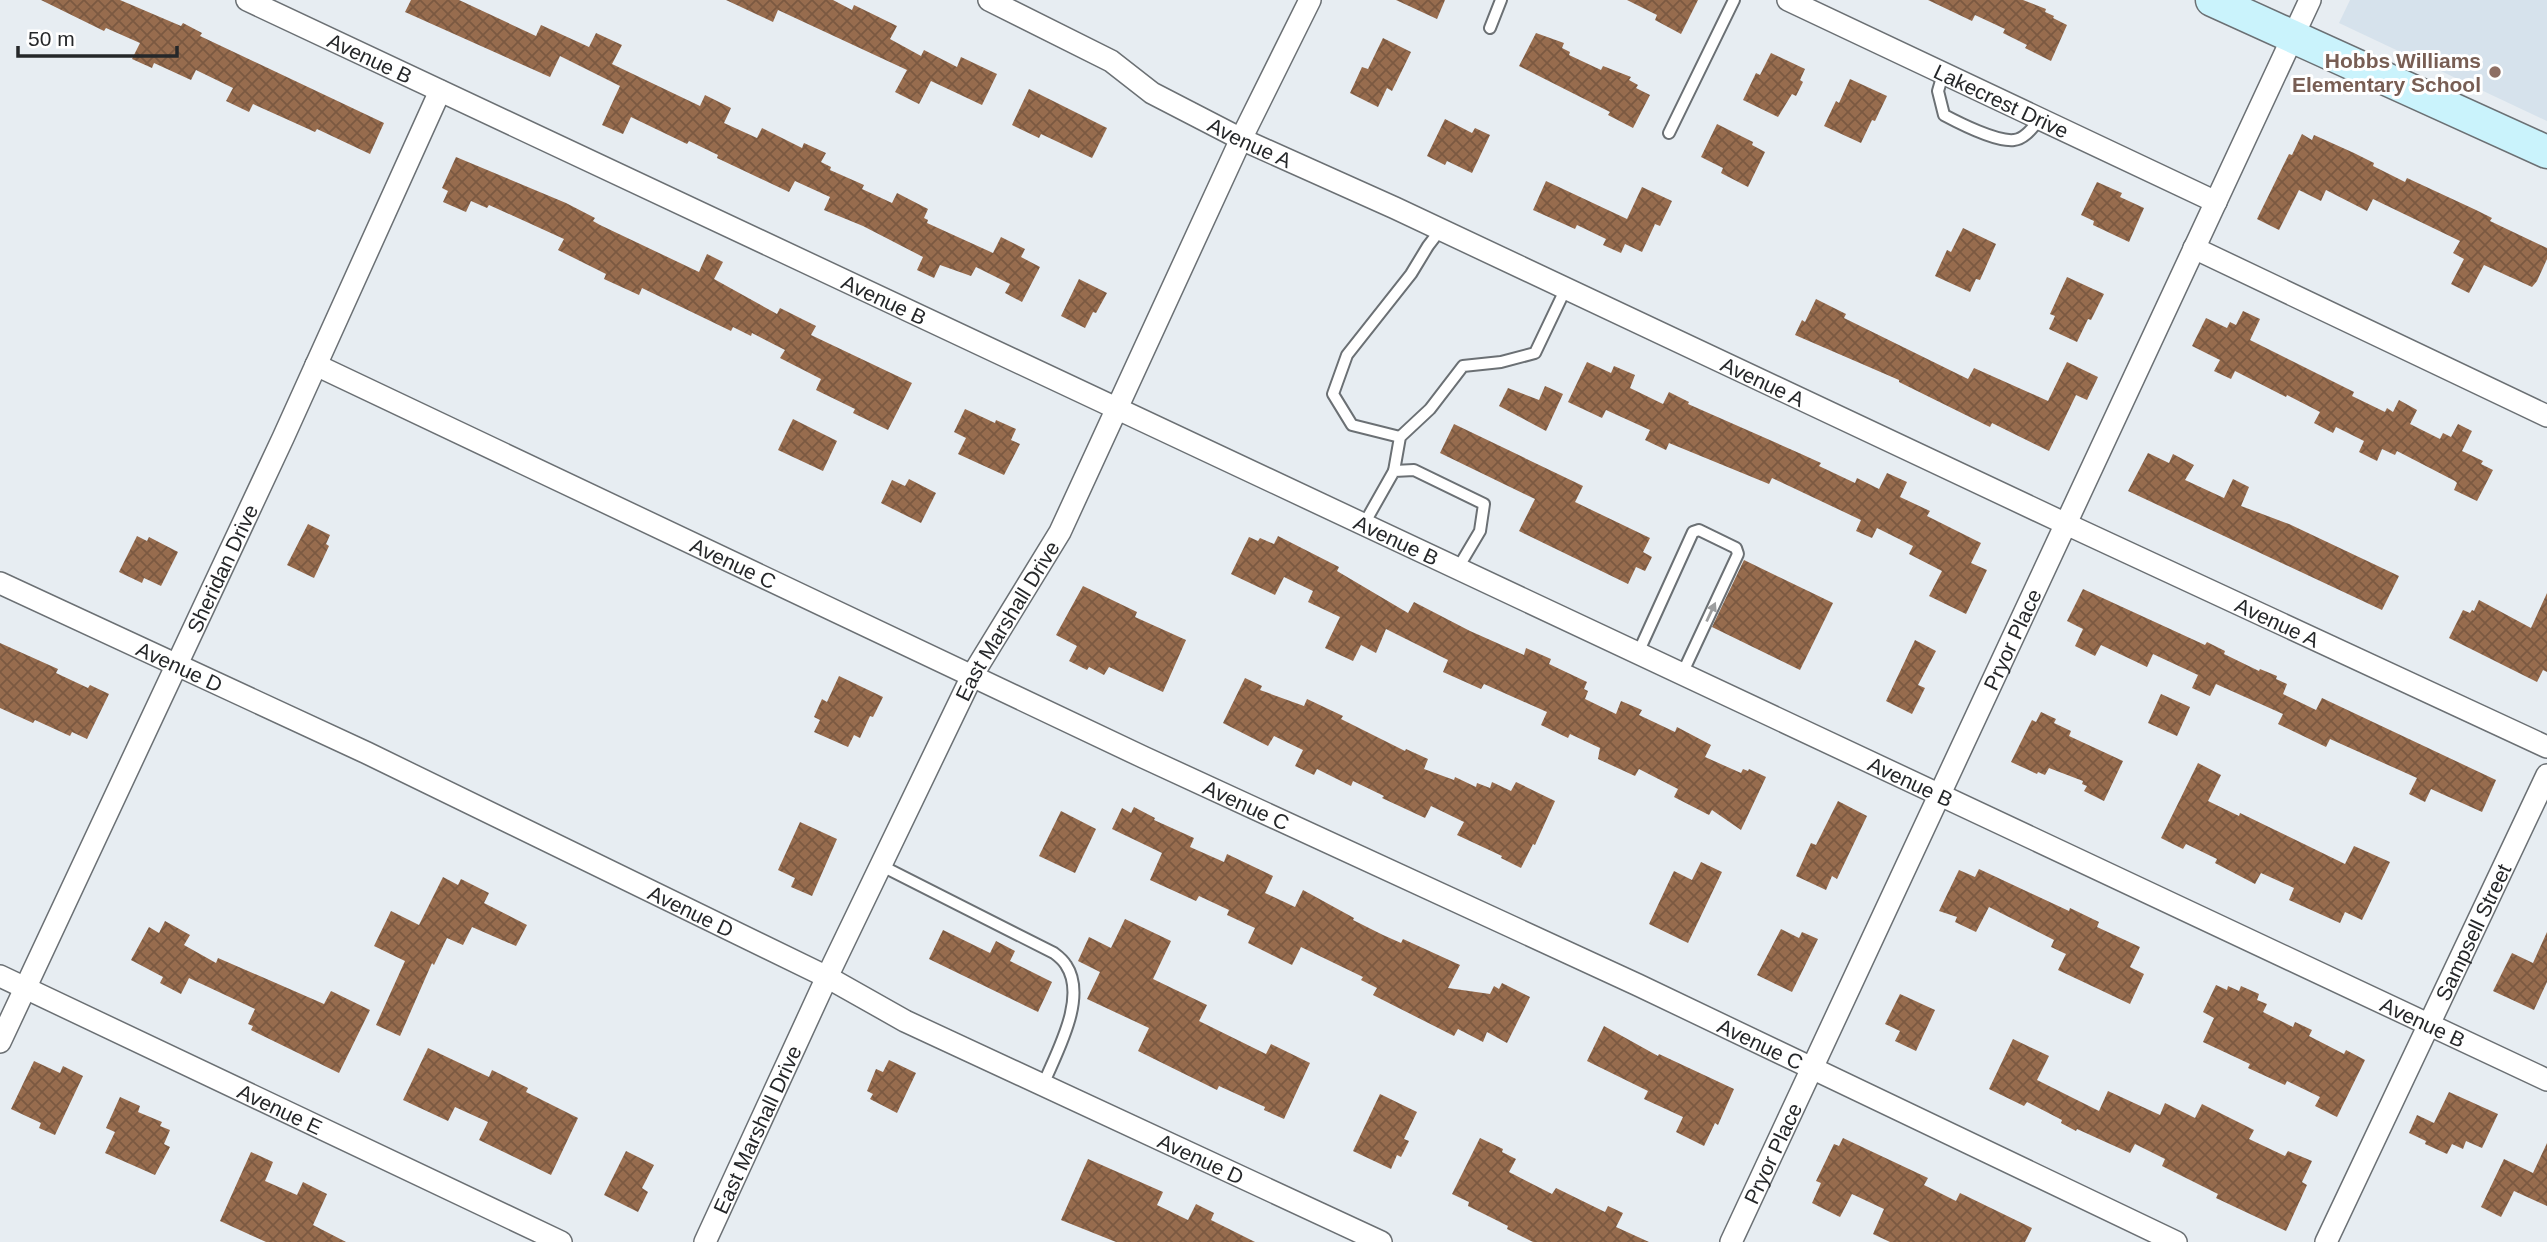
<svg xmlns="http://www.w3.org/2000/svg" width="2547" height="1242" font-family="Helvetica,sans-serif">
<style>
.built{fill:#d6e2ec}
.building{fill:url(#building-cross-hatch)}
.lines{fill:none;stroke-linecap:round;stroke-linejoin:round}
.lane-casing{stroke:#6b7074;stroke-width:14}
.street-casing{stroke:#6b7074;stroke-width:24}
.secondary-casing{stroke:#6b7074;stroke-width:35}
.lane{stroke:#fff;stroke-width:10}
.street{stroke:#fff;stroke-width:21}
.secondary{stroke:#caf3fc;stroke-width:32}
.oneway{fill:#9d9e9f}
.education-dot{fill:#8d6e63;stroke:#fff;stroke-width:2.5}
.labels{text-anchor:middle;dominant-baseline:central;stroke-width:6;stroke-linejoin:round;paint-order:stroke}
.street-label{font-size:21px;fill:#252729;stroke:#fff}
.education-label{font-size:21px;font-weight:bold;fill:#785e54;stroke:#fff;text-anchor:end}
</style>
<defs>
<pattern id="building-cross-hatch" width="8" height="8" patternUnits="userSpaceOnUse" patternTransform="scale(1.75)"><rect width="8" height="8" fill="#976c4e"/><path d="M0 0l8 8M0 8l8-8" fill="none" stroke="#7b5941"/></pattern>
</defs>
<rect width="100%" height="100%" fill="#e7edf2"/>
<polygon class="built" points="2350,0 2547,0 2547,121 2339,23"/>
<g class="building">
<polygon points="41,0 120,0 181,26 183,23 202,33 200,36 384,123 370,154 317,129 315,132 253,104 249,112 226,101 233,88 196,70 191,80 154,63 152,68 132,59 140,43 106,28 104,31"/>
<polygon points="411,0 459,0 536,36 541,25 589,47 596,33 622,45 612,64 700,106 705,95 731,108 724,123 757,138 762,128 802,148 804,143 826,153 821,162 831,167 830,170 864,185 862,189 892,203 897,193 928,209 924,218 928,220 927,223 993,253 1001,237 1025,249 1021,257 1040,267 1022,302 1005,293 1010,284 976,267 971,276 940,265 934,278 917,270 923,257 863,226 824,210 830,197 795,181 789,192 717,158 718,155 689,141 687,144 631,117 623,134 602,125 620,86 560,56 550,77 405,12"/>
<polygon points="726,0 833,0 852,10 854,5 897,26 890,39 921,56 924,50 957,67 961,57 997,74 982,105 931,81 919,104 895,92 907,70 778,10 773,22"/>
<polygon points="1396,0 1445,0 1437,19"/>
<polygon points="1627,0 1698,0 1681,34 1655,20 1657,15"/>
<polygon points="1928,0 2023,0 2046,9 2045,12 2054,16 2053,18 2067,25 2051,61 2025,48 2027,45 2003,33 2005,29 1975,15 1972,21"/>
<polygon points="1536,33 1564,43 1562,48 1570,52 1569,55 1601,70 1603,66 1631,77 1629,80 1638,85 1636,88 1650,95 1633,128 1608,115 1610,112 1519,66"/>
<polygon points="1383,38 1411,52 1392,91 1387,88 1378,107 1350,93 1362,67 1368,69"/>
<polygon points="1771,53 1805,69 1800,80 1803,82 1796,96 1792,94 1778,117 1743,100 1756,73 1760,75"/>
<polygon points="1850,79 1887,96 1875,121 1872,120 1861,143 1824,126 1836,101 1839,103"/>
<polygon points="1029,89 1107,128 1092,158 1041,134 1039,138 1012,125"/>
<polygon points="1445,119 1472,133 1475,128 1490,135 1472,173 1447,161 1445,165 1427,156"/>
<polygon points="1717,124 1753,142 1752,145 1765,152 1748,187 1721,173 1723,168 1701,157"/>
<polygon points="2302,134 2312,140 2314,135 2354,153 2374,163 2373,166 2405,182 2407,178 2476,210 2492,218 2490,221 2547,248 2547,259 2537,281 2532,287 2484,265 2469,293 2451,284 2464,259 2453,253 2460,241 2373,199 2367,211 2326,190 2321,201 2299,190 2279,230 2257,219 2289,154 2292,155"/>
<polygon points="456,157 566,203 595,218 593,221 600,225 699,272 707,254 723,262 714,279 777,314 780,308 816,326 811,335 912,383 888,430 853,413 855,409 816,390 821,379 780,358 785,350 752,333 751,336 733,327 731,331 642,288 639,295 604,279 606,274 558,250 564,239 489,205 487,208 471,201 466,212 443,202 448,191 442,188"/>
<polygon points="1546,181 1627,219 1642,187 1672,201 1660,226 1655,224 1642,252 1625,244 1621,253 1603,245 1606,239 1577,225 1575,229 1533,210"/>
<polygon points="2097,182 2122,193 2120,197 2144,208 2129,242 2093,225 2094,221 2081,215"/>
<polygon points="1963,228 1996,244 1980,280 1976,279 1970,292 1935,276 1947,250 1951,252"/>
<polygon points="2067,277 2104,294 2091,320 2088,319 2077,342 2049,329 2055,316 2050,314"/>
<polygon points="1079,279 1107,293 1096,313 1093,312 1085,328 1061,316"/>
<polygon points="1816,299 1846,314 1844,318 1968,379 1974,368 2048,401 2067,362 2098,377 2087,400 2076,395 2049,451 1992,423 1990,427 1899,382 1899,380 1795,335 1802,320 1805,322"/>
<polygon points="2243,311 2260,319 2250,340 2354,392 2352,396 2385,412 2387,408 2393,412 2399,400 2417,410 2410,424 2440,439 2443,433 2451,437 2458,424 2472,431 2462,451 2483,461 2481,464 2493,470 2477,501 2454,490 2457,483 2455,481 2397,451 2395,455 2382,449 2377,461 2359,452 2364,441 2336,427 2333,433 2314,423 2320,412 2287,395 2286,397 2235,371 2231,379 2214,371 2220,360 2192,346 2206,318 2227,328 2230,322 2236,325"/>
<polygon points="1587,362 1611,373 1614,366 1635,375 1630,388 1663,404 1669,392 1689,402 1688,404 1799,453 1821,463 1819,466 1855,483 1857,478 1879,489 1887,473 1907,482 1900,497 1930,511 1927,516 1981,543 1971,563 1987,570 1966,614 1929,596 1942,571 1909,554 1913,546 1877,528 1872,538 1856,531 1861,520 1772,478 1769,484 1669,443 1666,450 1645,440 1650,430 1606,410 1602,418 1568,402"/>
<polygon points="1545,386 1563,394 1546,431 1499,406 1508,388 1539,400"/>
<polygon points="965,409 995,423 996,420 1016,429 1011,440 1020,444 1004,475 958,454 966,438 954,432"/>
<polygon points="793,419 837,441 823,471 778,450"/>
<polygon points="1454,424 1583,486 1575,502 1650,538 1643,552 1652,557 1645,571 1636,567 1628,584 1519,531 1535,499 1440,453"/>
<polygon points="2148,453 2169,463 2173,454 2194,465 2185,480 2224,498 2233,479 2249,487 2241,506 2289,524 2399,576 2382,610 2128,491"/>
<polygon points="909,479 936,493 921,523 881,503 892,480 905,486"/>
<polygon points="308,524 330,535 326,544 329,546 314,578 287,565"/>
<polygon points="137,536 147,541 149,537 178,552 161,586 144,578 142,583 119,572"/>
<polygon points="1278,536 1339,567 1337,571 1408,613 1414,602 1470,631 1524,655 1526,648 1551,659 1549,664 1587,682 1584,689 1588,691 1585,699 1616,714 1621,701 1642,710 1639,715 1675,732 1677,727 1711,745 1705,757 1741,773 1743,769 1748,771 1749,769 1766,777 1741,830 1712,810 1709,815 1674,797 1678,789 1639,769 1635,776 1598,759 1600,748 1570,734 1568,738 1541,725 1547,712 1484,684 1481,689 1443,672 1448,660 1386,629 1376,653 1361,645 1353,661 1325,648 1340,617 1308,602 1313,591 1284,577 1275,595 1231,574 1249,537 1258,541 1260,538 1274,544"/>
<polygon points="1744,560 1833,603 1800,670 1712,627"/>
<polygon points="1083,586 1137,612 1135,617 1186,640 1163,692 1109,667 1104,675 1089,667 1087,670 1069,661 1077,646 1056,635"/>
<polygon points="2083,589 2205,645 2207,642 2225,651 2224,654 2259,671 2260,669 2277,676 2276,679 2287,684 2283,694 2316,710 2322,698 2496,780 2482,812 2431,789 2425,802 2409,794 2417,778 2330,739 2326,747 2278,724 2283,714 2216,684 2210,696 2192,688 2198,675 2153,654 2147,667 2101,645 2095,656 2075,646 2083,629 2067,621"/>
<polygon points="2547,593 2547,672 2543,670 2537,682 2449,638 2463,610 2470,613 2472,610 2474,611 2479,600 2531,628"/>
<polygon points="1915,640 1936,651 1918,685 1925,688 1912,714 1886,701"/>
<polygon points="0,643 58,669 56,673 88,688 90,685 109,694 87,739 72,732 70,736 35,720 33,723 0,708"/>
<polygon points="839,676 883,697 873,717 870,716 860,738 854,735 848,747 814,732 820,720 814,717 822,699 827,702"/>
<polygon points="1245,678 1262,686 1260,690 1304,706 1307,699 1343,716 1341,719 1405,751 1406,749 1428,759 1424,769 1454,780 1455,777 1476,787 1477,783 1490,788 1492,782 1511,791 1516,782 1555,801 1535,845 1533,844 1521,868 1501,858 1502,856 1457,835 1464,822 1431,806 1425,818 1382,798 1384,796 1353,781 1351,786 1317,769 1314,775 1295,766 1303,750 1274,736 1268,746 1223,723"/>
<polygon points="2161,694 2190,707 2177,736 2148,723"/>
<polygon points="2041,712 2056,719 2054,723 2071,731 2069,736 2123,761 2104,801 2084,791 2087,786 2082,784 2083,781 2049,768 2045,775 2038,772 2037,774 2011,762 2032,720 2036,722"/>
<polygon points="2198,763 2221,775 2208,801 2239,816 2240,813 2345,864 2354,846 2390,862 2362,920 2345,912 2340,923 2289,900 2294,888 2261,873 2255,884 2215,863 2217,859 2186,844 2183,849 2161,838"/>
<polygon points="1838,801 1867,816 1837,879 1832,876 1826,890 1796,876 1811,843 1816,845"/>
<polygon points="1134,807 1155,818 1154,820 1194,838 1190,847 1224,862 1227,854 1273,876 1265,893 1295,907 1303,890 1354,918 1353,920 1383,935 1401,943 1403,939 1460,965 1448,988 1490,994 1494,986 1499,989 1502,983 1530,997 1507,1043 1487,1032 1483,1042 1458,1029 1454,1036 1373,995 1377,988 1361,980 1363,977 1301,947 1292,965 1248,943 1255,928 1227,915 1229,910 1199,896 1196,901 1150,880 1162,853 1112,829 1122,808 1131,813"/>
<polygon points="1061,811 1096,829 1075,873 1039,856"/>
<polygon points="800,822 837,839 812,896 791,887 795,878 778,870"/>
<polygon points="1701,862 1722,872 1688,943 1649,924 1674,871 1692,880"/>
<polygon points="1979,869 2069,911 2070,908 2099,922 2097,927 2140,947 2130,967 2144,974 2130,1004 2058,970 2066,954 2051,947 2054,940 1989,907 1976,932 1955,922 1957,917 1939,911 1959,870 1975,877"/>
<polygon points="443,877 458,885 461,879 489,893 484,903 527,925 516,946 472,927 463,945 447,938 434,965 432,963 400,1036 376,1025 405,961 374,946 391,911 419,925"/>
<polygon points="1125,919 1171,941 1153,979 1207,1005 1199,1021 1266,1054 1271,1044 1310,1063 1284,1119 1264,1110 1265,1107 1219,1086 1217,1090 1138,1051 1149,1028 1087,999 1100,972 1078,961 1089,937 1111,948"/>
<polygon points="165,921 190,935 184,945 216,963 218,958 324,1004 331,991 370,1010 339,1073 251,1030 253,1026 248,1024 255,1009 189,978 181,994 160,983 163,977 131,960 149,927 159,933"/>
<polygon points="1781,929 1799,938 1802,932 1818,939 1792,992 1757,975"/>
<polygon points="943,930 990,953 996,941 1015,951 1010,961 1052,982 1038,1012 929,959"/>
<polygon points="2547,932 2547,982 2534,1010 2493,991 2512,953 2533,963"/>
<polygon points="2216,985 2227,990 2228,986 2239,991 2241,986 2259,994 2257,1000 2267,1004 2263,1012 2293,1027 2295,1022 2312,1030 2309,1036 2344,1054 2346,1050 2365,1060 2337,1117 2315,1106 2320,1097 2287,1081 2285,1085 2248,1068 2250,1064 2203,1042 2214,1018 2203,1012"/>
<polygon points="1900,994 1935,1010 1916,1051 1895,1041 1900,1031 1885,1024"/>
<polygon points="1604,1026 1658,1056 1659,1054 1734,1089 1718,1125 1715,1123 1704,1146 1676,1132 1683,1117 1644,1099 1648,1091 1587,1061"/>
<polygon points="2013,1039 2049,1056 2037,1080 2099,1111 2108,1091 2160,1115 2165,1103 2195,1118 2202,1104 2254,1130 2249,1139 2285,1156 2288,1151 2312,1161 2302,1182 2307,1185 2286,1231 2216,1198 2218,1194 2162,1166 2165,1159 2135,1144 2130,1153 2077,1129 2076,1131 2061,1123 2062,1120 2027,1102 2024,1106 1989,1089"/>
<polygon points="428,1048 489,1077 492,1070 528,1088 526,1092 578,1118 551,1175 479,1140 488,1122 455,1107 448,1121 403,1100"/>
<polygon points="889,1060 916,1073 897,1113 870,1099 873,1094 867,1091 876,1069 883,1072"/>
<polygon points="34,1061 60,1073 63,1066 83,1076 55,1135 39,1128 41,1123 11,1109"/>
<polygon points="2449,1092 2498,1114 2482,1148 2466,1141 2463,1149 2452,1144 2447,1154 2425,1144 2426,1141 2409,1133 2417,1115 2434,1123"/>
<polygon points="1380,1094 1417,1112 1404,1139 1409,1141 1401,1157 1397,1155 1391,1169 1353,1151"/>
<polygon points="120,1097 140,1106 138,1112 162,1122 160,1126 170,1130 164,1144 170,1147 155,1175 105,1153 115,1132 106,1128"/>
<polygon points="1480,1138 1503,1149 1502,1152 1516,1159 1509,1172 1552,1194 1556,1188 1605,1212 1608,1206 1623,1213 1616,1227 1649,1242 1533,1242 1507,1229 1508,1226 1468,1206 1469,1202 1452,1194"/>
<polygon points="1843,1138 1928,1178 1924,1185 1956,1201 1960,1193 2032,1228 2025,1242 1890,1242 1873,1234 1884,1209 1852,1194 1840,1217 1812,1203 1821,1183 1816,1181 1834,1144 1839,1146"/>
<polygon points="2547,1143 2547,1206 2514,1191 2501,1217 2481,1207 2504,1159 2533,1173"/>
<polygon points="626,1151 654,1165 642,1188 648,1192 638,1212 604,1195"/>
<polygon points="251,1152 273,1162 265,1181 297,1195 303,1182 327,1194 313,1225 346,1242 266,1242 220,1221"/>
<polygon points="1088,1159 1163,1192 1157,1205 1188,1220 1196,1204 1214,1213 1211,1220 1255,1242 1116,1242 1061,1220"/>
</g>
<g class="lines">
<g class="lane-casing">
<g id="lane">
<polyline points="1490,28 1501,0"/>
<path d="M1943,74L1938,91L1944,115C1959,123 1997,142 2014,140C2025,139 2033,127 2040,119"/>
<polyline points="1669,133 1734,0"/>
<polyline points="1400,437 1352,425 1333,394 1347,355 1411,274 1428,246 1441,229"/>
<polyline points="1394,471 1400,437 1430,409 1463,366 1501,362 1535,353 1566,288"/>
<polyline points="1364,524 1394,471 1414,470 1484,504 1480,531 1458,568"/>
<polyline points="1638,653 1693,532 1699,530 1736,548 1738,554 1682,674"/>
<path d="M882,866L1054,953C1058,956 1063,960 1066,965C1088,998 1056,1053 1043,1085"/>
</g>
</g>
<g class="street-casing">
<g id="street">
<path id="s1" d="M247,0L2547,1080"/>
<path id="s2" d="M989,0L1111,61L1152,93L1241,139L1395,208L2064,523L2547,747"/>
<path id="s3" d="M1788,0L2216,202"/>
<polyline points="2194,248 2547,416"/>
<path id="s4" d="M316,365L1143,757L1638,985L2176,1242"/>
<path id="s5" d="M0,583L367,753L827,977L905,1021L1381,1242"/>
<path id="s6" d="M0,976L561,1242"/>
<path id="s7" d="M0,1042L283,438L440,91"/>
<path id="s8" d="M705,1242L827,977L973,674L1060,532L1241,139L1310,0"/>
<path id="s9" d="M1731,1242L2310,0"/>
<path id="s10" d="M2326,1242L2547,775"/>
</g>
</g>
<g class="secondary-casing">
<polyline id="secondary" points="2212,0 2547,152"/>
</g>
<use href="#lane" class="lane"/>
<use href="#street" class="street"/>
<use href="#secondary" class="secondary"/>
</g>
<defs><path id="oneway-solid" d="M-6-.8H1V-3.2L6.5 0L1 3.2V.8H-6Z" transform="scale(1.75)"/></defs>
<use class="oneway" href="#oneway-solid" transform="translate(1711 612) rotate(-65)"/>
<circle class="education-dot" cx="2495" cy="72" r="7"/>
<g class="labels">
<g class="street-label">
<text stroke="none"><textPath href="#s1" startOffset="136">Avenue B</textPath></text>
<text stroke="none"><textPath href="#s3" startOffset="236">Lakecrest Drive</textPath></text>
<text stroke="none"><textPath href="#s2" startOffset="298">Avenue A</textPath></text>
<text stroke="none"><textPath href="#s1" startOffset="704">Avenue B</textPath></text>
<text stroke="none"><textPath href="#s2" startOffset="864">Avenue A</textPath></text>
<text stroke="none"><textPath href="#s1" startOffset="1270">Avenue B</textPath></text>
<text stroke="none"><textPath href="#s4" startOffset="462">Avenue C</textPath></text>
<text stroke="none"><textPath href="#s7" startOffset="523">Sheridan Drive</textPath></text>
<text stroke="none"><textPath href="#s8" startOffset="691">East Marshall Drive</textPath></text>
<text stroke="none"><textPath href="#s2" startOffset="1432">Avenue A</textPath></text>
<text stroke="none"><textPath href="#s9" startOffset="665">Pryor Place</textPath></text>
<text stroke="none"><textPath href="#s5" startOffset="198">Avenue D</textPath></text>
<text stroke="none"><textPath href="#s1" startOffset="1838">Avenue B</textPath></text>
<text stroke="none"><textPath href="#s4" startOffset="1029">Avenue C</textPath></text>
<text stroke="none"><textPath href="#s5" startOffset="765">Avenue D</textPath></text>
<text stroke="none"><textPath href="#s10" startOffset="343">Sampsell Street</textPath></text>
<text stroke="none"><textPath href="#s1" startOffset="2404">Avenue B</textPath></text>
<text stroke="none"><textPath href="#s4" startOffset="1596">Avenue C</textPath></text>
<text stroke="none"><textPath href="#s6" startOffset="310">Avenue E</textPath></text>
<text stroke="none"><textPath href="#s8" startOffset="124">East Marshall Drive</textPath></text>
<text stroke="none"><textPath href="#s9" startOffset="98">Pryor Place</textPath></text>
<text stroke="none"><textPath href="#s5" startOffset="1332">Avenue D</textPath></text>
</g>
<g class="education-label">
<text x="2481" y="60">Hobbs Williams<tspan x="2481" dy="24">Elementary School</tspan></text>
</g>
</g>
<path d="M18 46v10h159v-10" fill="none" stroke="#252729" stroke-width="3.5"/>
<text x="28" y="46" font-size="21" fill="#252729" stroke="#ffffff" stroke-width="5" paint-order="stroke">50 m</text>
</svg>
